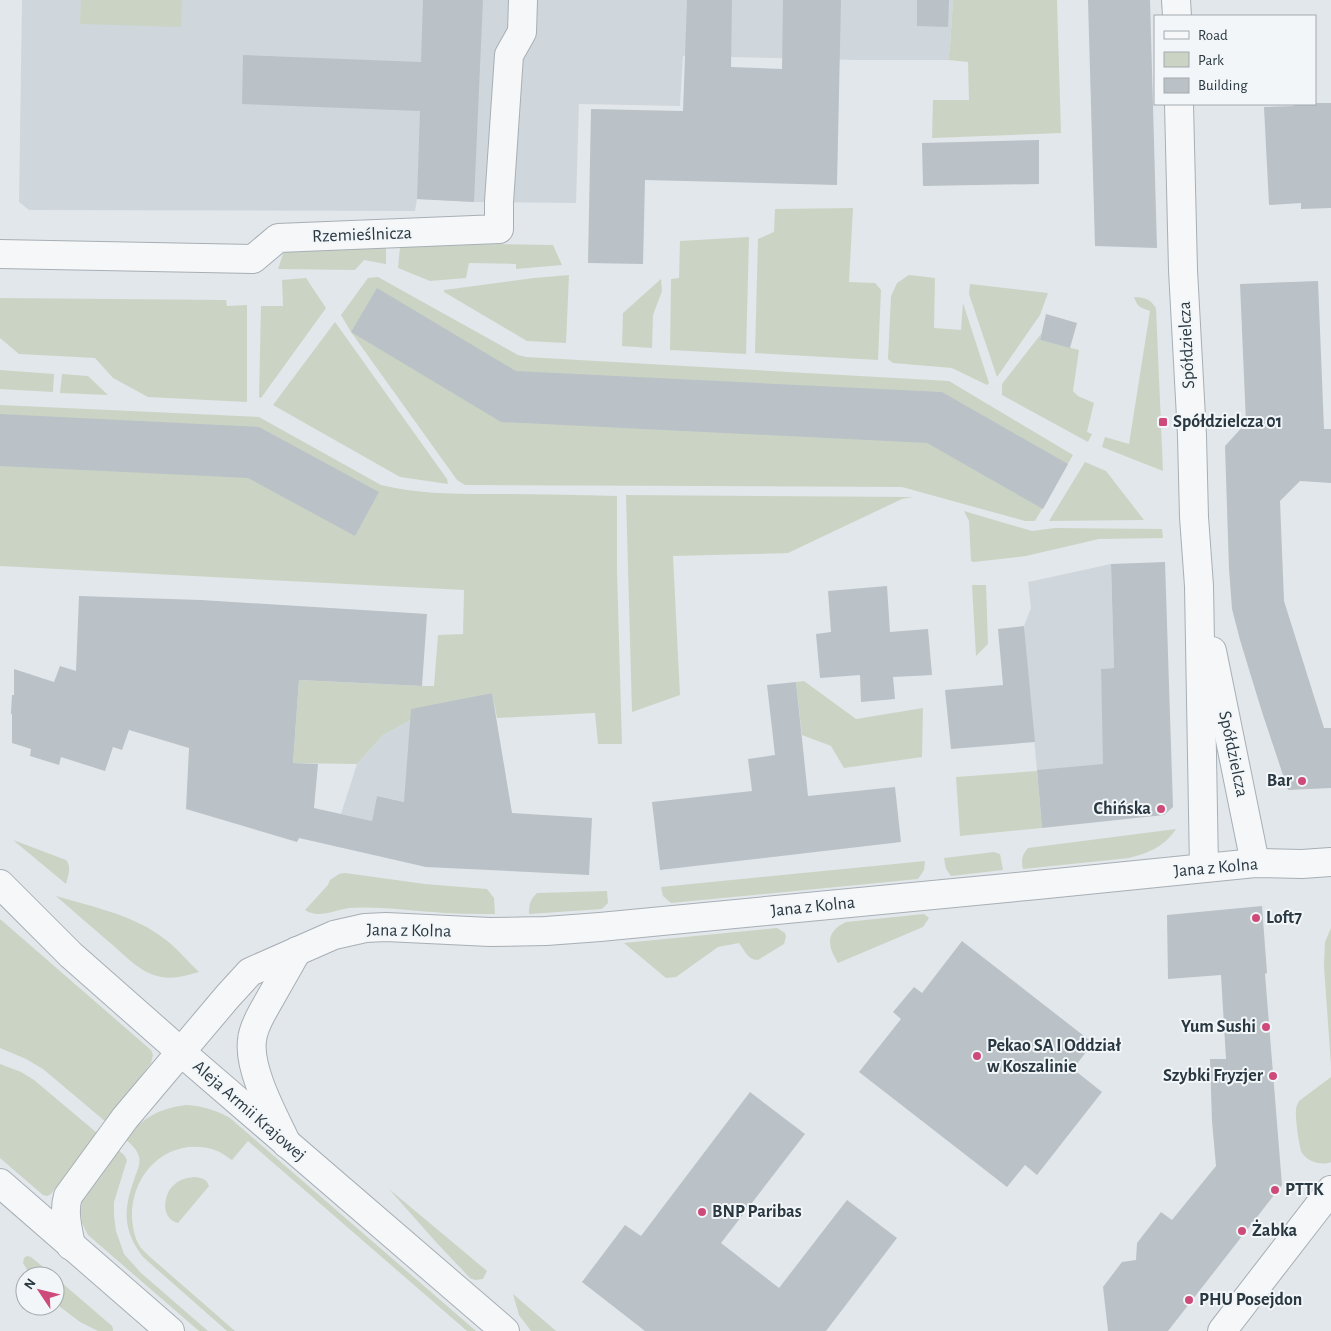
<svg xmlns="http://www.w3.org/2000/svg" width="1331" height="1331" font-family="'Alegreya Sans',sans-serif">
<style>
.built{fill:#d0d7dc}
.green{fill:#cbd4c4}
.building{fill:#bac2c7}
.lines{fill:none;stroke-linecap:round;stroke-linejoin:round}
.pedestrian-casing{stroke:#a7afb5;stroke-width:30}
.minor-casing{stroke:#a7afb5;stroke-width:30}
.tertiary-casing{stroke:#a7afb5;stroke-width:30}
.pedestrian{stroke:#f5f7f9;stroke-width:28}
.minor{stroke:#f5f7f9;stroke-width:28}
.tertiary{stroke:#f5f7f9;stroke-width:28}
.poi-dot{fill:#cd4a79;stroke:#f2f6f8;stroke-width:2}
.labels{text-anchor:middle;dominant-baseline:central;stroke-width:4;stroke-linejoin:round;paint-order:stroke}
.street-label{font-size:18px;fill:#2a3842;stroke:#f2f6f8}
.poi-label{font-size:18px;font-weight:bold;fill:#2a3842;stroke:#f2f6f8;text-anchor:start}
</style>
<rect width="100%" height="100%" fill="#e2e7eb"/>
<g class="built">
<polygon points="22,0 953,0 950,47 948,60 856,60 683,56 680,106 579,104 576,203 474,202 417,199 415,211 29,210 19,202"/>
<polygon points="1111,564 1114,668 1101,669 1103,734 1141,761 1037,771 1024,626 1031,608 1028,582"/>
<polygon points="420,715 410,803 377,796 372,821 341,814 357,764 383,735"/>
</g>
<g class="green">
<polygon points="81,0 182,0 181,27 80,24"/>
<polygon points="953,0 1057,0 1061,133 932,138 933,100 969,100 968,62 948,60 950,47"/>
<polygon points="853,208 849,282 875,283 881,290 878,360 755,353 758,239 774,232 775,209"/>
<polygon points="749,237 746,354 670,350 671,279 679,278 680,241"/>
<polygon points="498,244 553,245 562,265 516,269 516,264 469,263 466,278 430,281 398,268 400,247"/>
<polygon points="386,245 386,264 364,260 355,270 278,269 285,248"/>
<polygon points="569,275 566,343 527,341 444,292 444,290 534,278"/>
<polygon points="909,275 935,278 934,328 961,330 963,303 989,383 987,385 952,368 893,363 888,359 891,296 897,283"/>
<polygon points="378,277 518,355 526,357 949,381 1073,455 1035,521 1025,521 902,487 465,485 457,480 351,332 341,315 368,278"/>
<polygon points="306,278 326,308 261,398 259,397 261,306 283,306 282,280"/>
<polygon points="661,279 662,291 653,315 652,348 622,346 623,313"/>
<polygon points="970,284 1048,293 1040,315 997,377 969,294"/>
<path d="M1134,297C1146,298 1149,298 1156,308L1163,471L1102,447L1105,437L1129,444L1150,311C1140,307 1138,308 1134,297Z"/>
<polygon points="0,298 226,300 227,306 247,305 247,402 148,397 113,378 95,358 19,354 0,338"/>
<polygon points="335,322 447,479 448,484 400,477 273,405"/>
<polygon points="1041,334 1040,340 1079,350 1073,391 1078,396 1094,403 1087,432 1092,434 1088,442 1002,395 1002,384"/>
<polygon points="0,370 54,374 53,392 0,389"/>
<polygon points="62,374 88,376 108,395 60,393"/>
<path d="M0,405L259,417L381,485C422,495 465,494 506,494C543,494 580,495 617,496V572L622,744H598L595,713L497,718L492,693L469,698L420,715L383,735L357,764L293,763L299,680L422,686H434L438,635L463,634L464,590L0,566Z"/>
<polygon points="1085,462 1106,471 1144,520 1049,521"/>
<polygon points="626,495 913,497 902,499 788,553 673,556 680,695 632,712"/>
<polygon points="964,511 1032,531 1055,528 1162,529 1163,538 1099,539 1026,556 974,562 971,561 969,521"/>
<polygon points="972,585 986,585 988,644 976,656"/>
<polygon points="804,681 856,719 923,708 922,757 844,768 831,746 802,735 796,682"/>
<polygon points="1037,771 1042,828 960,836 956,777"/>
<path d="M1176,829C1164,847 1148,853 1129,858L1023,869C1021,860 1022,855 1028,848Z"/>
<path d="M13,840L66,860C72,867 68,876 66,884Z"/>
<polygon points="994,852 1000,854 1003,870 951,876 946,869 944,858"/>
<polygon points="925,861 924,870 918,879 671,903 663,896 661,887"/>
<path d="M345,873L425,884L487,889L494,898L495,914C474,914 454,914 433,912C406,910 377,906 349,908C335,910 318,919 305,910L328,885L330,880L339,874Z"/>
<path d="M607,891L608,903L602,909L529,914C529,904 530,900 537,893Z"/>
<path d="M56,896C93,907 135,915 166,940C178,949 188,962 199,972C185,976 171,980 157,976C138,971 124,954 109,942C92,927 74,912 56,896Z"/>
<path d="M924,914L929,918L923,927L838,963C828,947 824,932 846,922Z"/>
<polygon points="0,919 151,1050 153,1055 151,1063 106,1122 43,1069 26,1059 0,1048"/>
<path d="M777,928L785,933L786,937L784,944L758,960C748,960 745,951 739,943L718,947L676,977L666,978L624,943Z"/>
<polygon points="1331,928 1331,1066 1324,966 1325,942"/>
<polygon points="0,1064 21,1072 34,1080 97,1133 51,1194 47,1196 43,1195 0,1158"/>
<path d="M1331,1077V1162C1322,1166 1308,1162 1302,1153C1299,1147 1295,1116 1296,1109C1296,1106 1298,1104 1299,1101Z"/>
<path d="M186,1105C203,1106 216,1110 230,1118L476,1331H467L248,1141L232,1160C226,1156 219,1151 212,1149C166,1137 130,1175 132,1219C133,1229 135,1240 141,1248C144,1251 147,1254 149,1256L235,1331H227L143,1257C123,1231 123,1210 134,1180C136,1173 141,1165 139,1157C137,1149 131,1144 125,1139C142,1118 160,1108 186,1105Z"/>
<polygon points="117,1149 124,1155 127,1160 114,1202 114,1216 116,1231 124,1254 141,1273 208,1331 199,1331 88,1235 82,1223 81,1213 82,1199"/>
<path d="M194,1177C202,1178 206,1178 209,1186L178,1223C160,1219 163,1193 175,1184C180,1179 187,1178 194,1177Z"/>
<polygon points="389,1189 487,1271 483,1279 475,1280 470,1278 435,1241"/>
<polygon points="27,1256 31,1257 54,1276 31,1276 23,1263 24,1258"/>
<polygon points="55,1277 112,1326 113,1329 113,1331 98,1331 80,1322 55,1303"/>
<polygon points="513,1294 556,1331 531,1331 519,1315"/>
</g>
<g class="building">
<polygon points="423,0 483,0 474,202 417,199 420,111 242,104 243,55 421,62"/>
<polygon points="687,0 732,0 731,67 782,69 783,0 841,0 837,185 645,180 643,264 588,263 591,109 683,111"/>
<polygon points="917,0 949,0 948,27 917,26"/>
<polygon points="1088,0 1150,0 1157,248 1095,246"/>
<polygon points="1315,103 1331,103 1331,208 1301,209 1301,203 1269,205 1264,107 1294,106 1293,104"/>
<polygon points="1039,140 1039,184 923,186 922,143"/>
<polygon points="1318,281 1324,429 1331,429 1331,483 1300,481 1280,501 1284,601 1324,728 1331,728 1331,788 1288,790 1262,712 1240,640 1232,609 1229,569 1225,446 1246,423 1240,284"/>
<polygon points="377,288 516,371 942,392 1068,464 1043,509 927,443 501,422 351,332"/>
<polygon points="1046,314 1077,323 1070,348 1040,340"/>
<polygon points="0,414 259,427 379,492 355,536 248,478 0,466"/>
<polygon points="1165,562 1173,807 1164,815 1042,828 1037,770 1103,764 1101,669 1114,668 1111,564"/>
<polygon points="887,586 890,632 928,629 932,675 893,677 895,699 861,702 860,675 820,678 816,634 831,632 828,591"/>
<polygon points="79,596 201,600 427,614 422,686 299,680 293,763 318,764 314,808 372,821 377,796 404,802 411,709 492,693 512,813 592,818 589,875 426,867 299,838 297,842 186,809 189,748 129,730 122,750 113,747 105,771 61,757 59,765 30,756 31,749 12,743 12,715 11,713 12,695 14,695 14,669 54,682 60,666 76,671"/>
<polygon points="1024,626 1035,742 951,749 945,690 1003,685 998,629"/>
<polygon points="796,682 808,796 895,787 901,842 660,870 652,802 752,791 748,759 775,755 767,685"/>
<polygon points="1262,906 1267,973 1265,974 1282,1185 1168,1331 1108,1331 1103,1287 1122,1262 1136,1260 1137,1243 1161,1212 1172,1220 1216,1166 1212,1121 1210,1059 1226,1059 1221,975 1168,979 1167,915"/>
<polygon points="962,941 1093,1043 1073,1069 1102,1092 1037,1175 1025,1165 1007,1187 859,1072 901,1019 893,1012 914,987 922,993"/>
<polygon points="750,1092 805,1134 721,1243 779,1288 847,1200 897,1238 826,1331 645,1331 582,1282 625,1225 641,1236"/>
</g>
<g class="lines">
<g class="pedestrian-casing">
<polyline id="pedestrian" points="1222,1331 1331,1190"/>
</g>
<g class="minor-casing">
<g id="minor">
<polyline points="1176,0 1177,16"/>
<polyline points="1179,104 1183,270 1192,436 1194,517 1199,586 1204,868"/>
<polyline points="0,254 253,259 278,238 499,229 499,202 509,55 522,32 523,0"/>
<polyline points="1212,651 1255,863"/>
<path d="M287,1144C274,1116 248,1070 252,1040C253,1030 258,1020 263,1011L297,951"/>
<path d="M71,1246C68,1229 63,1213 68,1196L125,1118L228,996L250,972L334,935L365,928L386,927L490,932L546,931L600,927L1037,885L1255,863L1302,864L1331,862"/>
</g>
</g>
<g class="tertiary-casing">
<g id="tertiary">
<polyline points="0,884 71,955 181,1052 505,1331"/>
<polyline points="0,1183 170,1331"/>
</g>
</g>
<use href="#pedestrian" class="pedestrian"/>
<use href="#minor" class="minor"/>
<use href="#tertiary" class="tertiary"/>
</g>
<g class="poi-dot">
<rect x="1158" y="417" width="10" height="10" rx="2.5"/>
<circle cx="1302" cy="781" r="5"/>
<circle cx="1161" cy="809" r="5"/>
<circle cx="1256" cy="918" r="5"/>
<circle cx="1266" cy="1027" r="5"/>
<circle cx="977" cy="1056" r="5"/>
<circle cx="1273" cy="1076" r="5"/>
<circle cx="1275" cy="1190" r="5"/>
<circle cx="702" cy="1212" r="5"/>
<circle cx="1242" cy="1231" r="5"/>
<circle cx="1189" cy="1300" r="5"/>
</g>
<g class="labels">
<g class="street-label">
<text transform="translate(362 235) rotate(-2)">Rzemieślnicza</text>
<text transform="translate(1187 345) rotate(-93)">Spółdzielcza</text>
<text transform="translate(1233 754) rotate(78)">Spółdzielcza</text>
<text transform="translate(1216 868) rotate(-5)">Jana z Kolna</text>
<text transform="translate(813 907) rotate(-6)">Jana z Kolna</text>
<text transform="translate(409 931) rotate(1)">Jana z Kolna</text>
<text transform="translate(249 1111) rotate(41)">Aleja Armii Krajowej</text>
</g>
<g class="poi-label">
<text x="1173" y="422">Spółdzielcza 01</text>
<text x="1292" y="781" text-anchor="end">Bar</text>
<text x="1151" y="809" text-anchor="end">Chińska</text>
<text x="1266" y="918">Loft7</text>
<text x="1256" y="1027" text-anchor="end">Yum Sushi</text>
<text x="987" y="1046">Pekao SA I Oddział<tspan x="987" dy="21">w Koszalinie</tspan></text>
<text x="1263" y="1076" text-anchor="end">Szybki Fryzjer</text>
<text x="1285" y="1190">PTTK</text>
<text x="712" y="1212">BNP Paribas</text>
<text x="1252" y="1231">Żabka</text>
<text x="1199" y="1300">PHU Posejdon</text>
</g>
</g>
<rect x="1154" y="15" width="162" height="90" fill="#f2f6f8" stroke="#a2aaaf"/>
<rect x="1164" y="31" width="25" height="8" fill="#f5f7f9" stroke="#a2aaaf"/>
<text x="1198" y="40" font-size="15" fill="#2a3842">Road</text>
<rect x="1164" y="52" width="25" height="15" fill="#cbd4c4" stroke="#a2aaaf"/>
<text x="1198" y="65" font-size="15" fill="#2a3842">Park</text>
<rect x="1164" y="78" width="25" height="15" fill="#bac2c7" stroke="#a2aaaf"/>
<text x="1198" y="90" font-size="15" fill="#2a3842">Building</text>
<g transform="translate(40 1291) rotate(305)"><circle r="24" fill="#f2f6f8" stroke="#a2aaaf"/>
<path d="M0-4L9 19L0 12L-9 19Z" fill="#cd4a79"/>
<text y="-8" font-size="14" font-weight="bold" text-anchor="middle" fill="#2a3842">N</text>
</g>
</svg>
